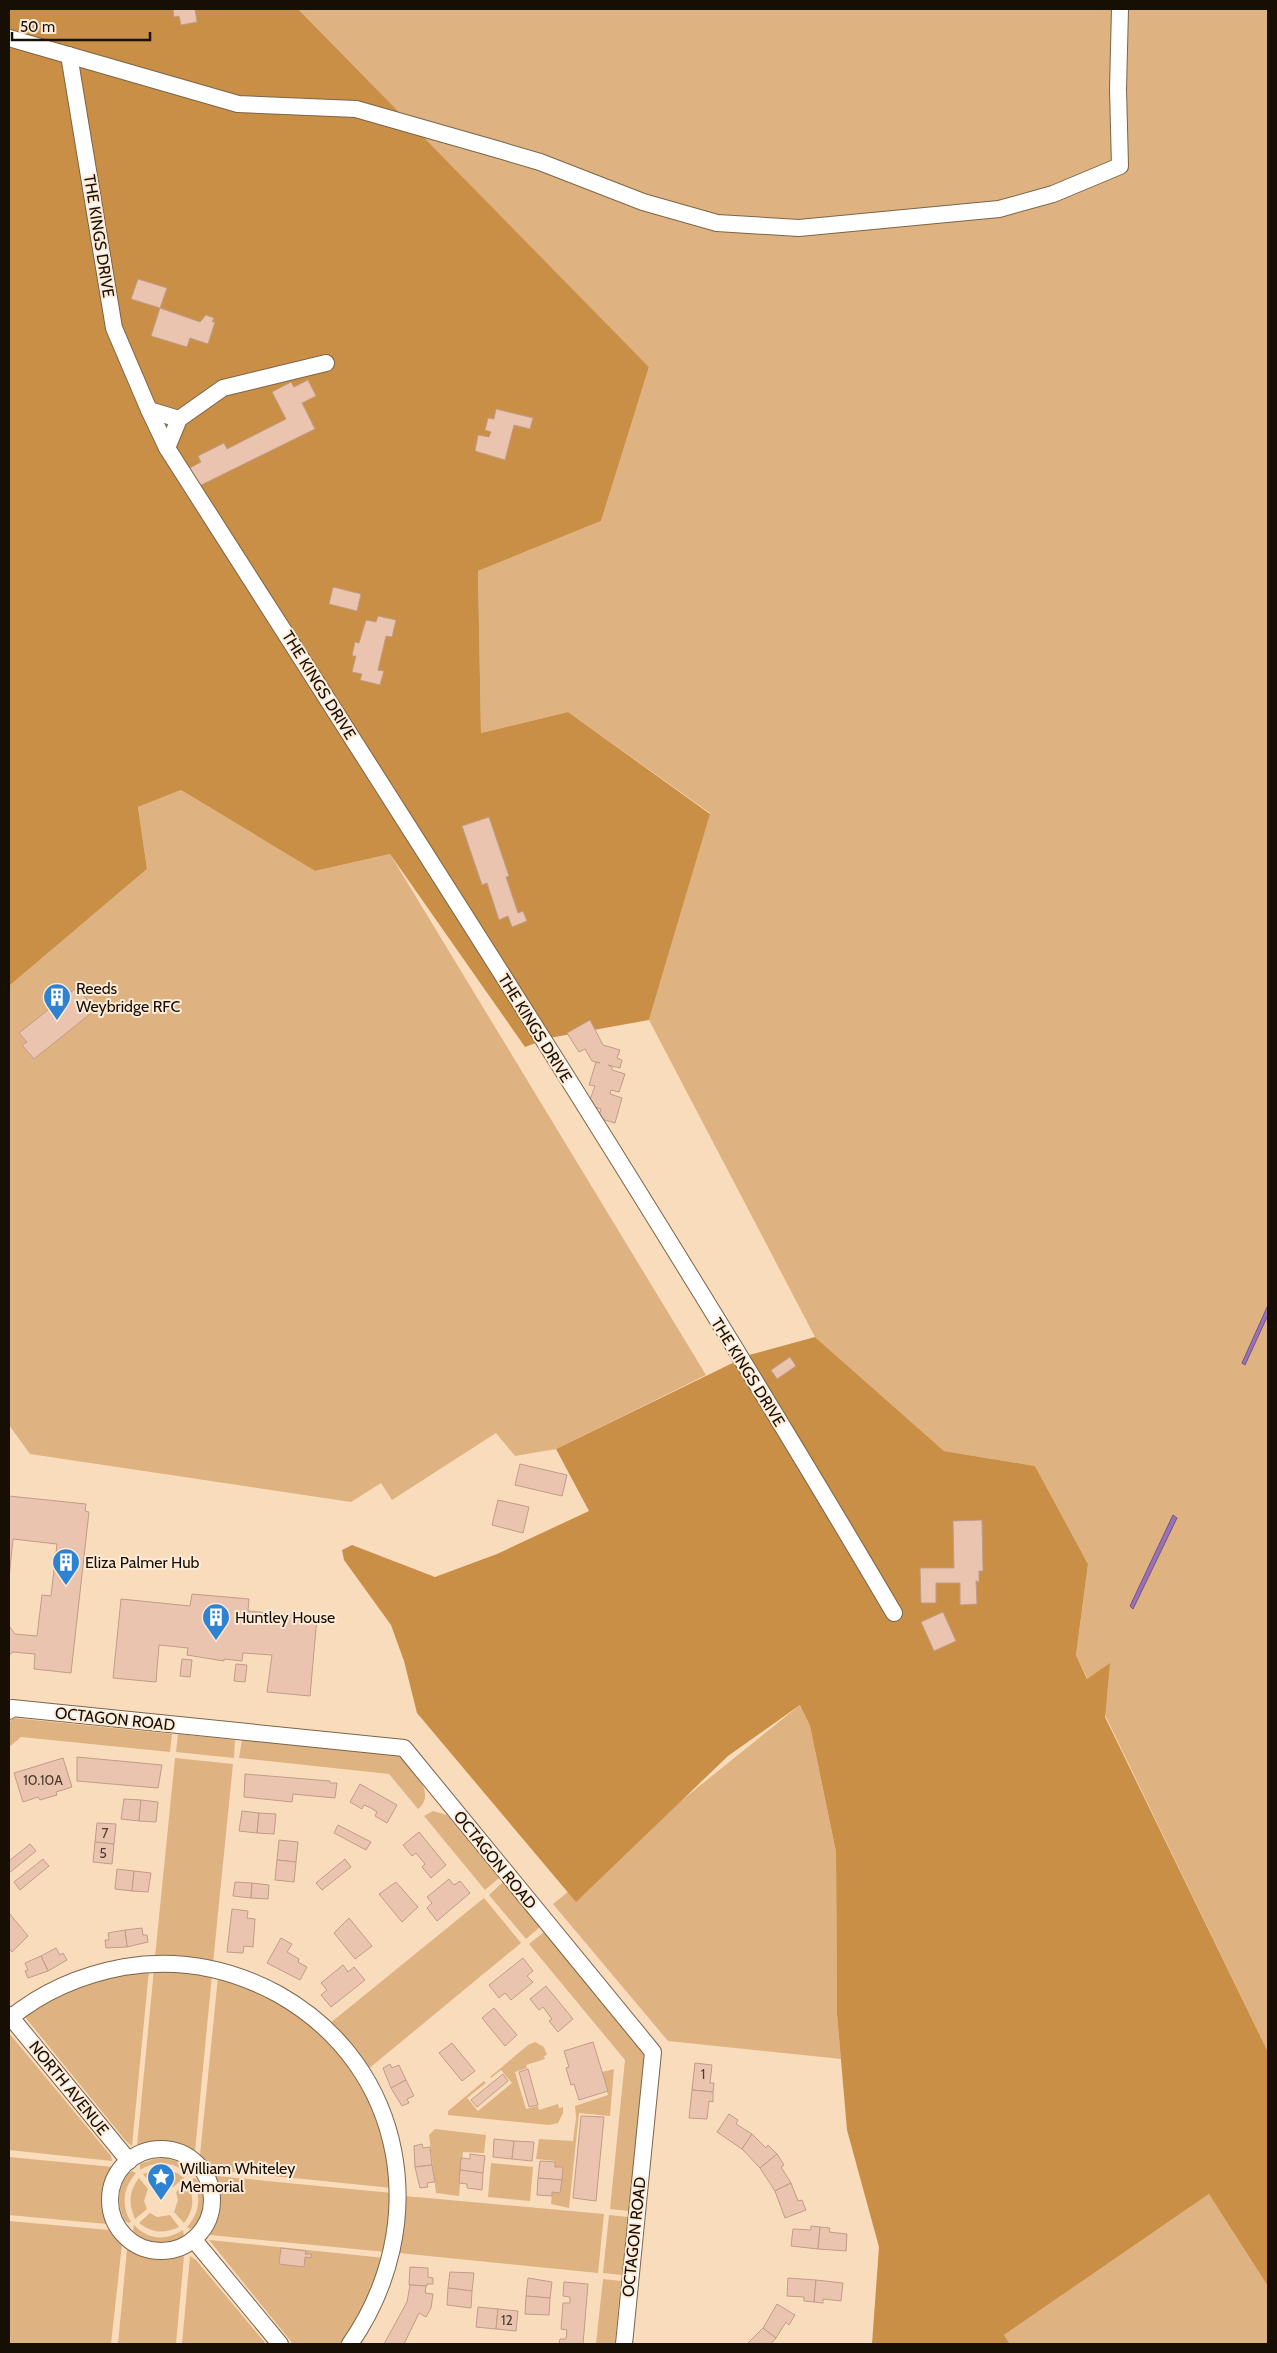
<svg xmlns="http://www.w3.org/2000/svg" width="1277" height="2353" font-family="Cabin,sans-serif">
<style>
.green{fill:#deb381}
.forest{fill:#c98f46}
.water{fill:#9a71b8;stroke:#735482}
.building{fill:#ebc4af;stroke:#c19c88}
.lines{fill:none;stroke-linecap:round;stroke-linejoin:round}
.minor-casing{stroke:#7d6447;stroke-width:18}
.minor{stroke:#fff;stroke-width:16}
.labels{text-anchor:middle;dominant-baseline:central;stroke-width:4;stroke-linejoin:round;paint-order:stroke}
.number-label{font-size:14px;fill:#4d3c2f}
.street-label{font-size:16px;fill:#180f04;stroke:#fdebd8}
.poi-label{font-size:16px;fill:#180f04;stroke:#fdebd8;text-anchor:start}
</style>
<rect width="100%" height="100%" fill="#f9dcbc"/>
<g class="green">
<polygon points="298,9 1268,9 1268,2052 1076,1655 1088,1564 1035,1466 944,1451 815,1337 649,1020 710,813 568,712 481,733 478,571 601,521 649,367"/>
<polygon points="181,790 315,871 390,854 706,1375 556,1449 515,1456 496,1433 392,1500 381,1483 351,1502 30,1454 9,1425 9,986 147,869 138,807"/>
<polygon points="800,1705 810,1726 836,1852 837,2014 841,2059 668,2041 553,1904"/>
<polygon points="14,1718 172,1734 170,1752 21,1737 9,1747 9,1722"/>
<polygon points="178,1734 235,1740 234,1758 176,1752"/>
<path d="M242,1740L399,1755C411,1769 438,1793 418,1809L389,1774L239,1758Z"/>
<polygon points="175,1758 233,1764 213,1963 155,1957"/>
<polygon points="433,1811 447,1815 499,1878 485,1890 424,1816"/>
<polygon points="503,1882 540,1927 526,1939 489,1895"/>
<polygon points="484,1898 521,1943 367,2070 329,2024"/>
<polygon points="544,1932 644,2054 629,2211 610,2209 625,2060 529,1944"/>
<path d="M154,1969L212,1975L195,2151C177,2140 157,2138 137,2146Z"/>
<path d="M149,1970L132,2146L126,2141L25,2017C65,1985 101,1979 149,1970Z"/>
<path d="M218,1977C233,1983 250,1987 265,1994C321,2024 365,2077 383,2139C388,2154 389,2172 392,2188L213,2170L200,2155Z"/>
<polygon points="9,2033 111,2156 112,2161 9,2150"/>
<polygon points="535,2042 544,2047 547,2055 544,2056 545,2059 526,2065 527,2068 515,2072 526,2109 538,2106 539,2110 558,2104 559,2108 563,2107 563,2113 558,2123 549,2125 448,2115 448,2111 484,2081 486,2083 467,2098 478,2111 512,2083 501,2070 491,2078 490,2077 528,2045"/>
<polygon points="614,2069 610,2116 579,2113 569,2208 551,2204 555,2161 536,2159 539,2139 573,2141 576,2118 575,2106 608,2095 602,2072"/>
<polygon points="435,2129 486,2135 484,2153 463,2152 459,2196 436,2193 429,2135"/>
<path d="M9,2157L113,2167C102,2186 100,2203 107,2224L9,2215Z"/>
<path d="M165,2158L176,2161L190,2169L188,2175C174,2161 156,2160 140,2170V2164L154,2159Z"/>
<polygon points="491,2163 533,2167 530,2201 488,2197"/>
<polygon points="161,2169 177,2173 184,2178 173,2187 161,2183 153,2186 143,2174"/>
<path d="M132,2171L136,2173C123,2188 121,2205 131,2222L129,2223L125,2221C117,2206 116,2182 132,2171Z"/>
<path d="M216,2176L392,2193L386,2252L210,2235C222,2216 224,2197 216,2176Z"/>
<path d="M139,2178L148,2189L144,2201L147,2209L135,2219C128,2203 129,2191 139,2178Z"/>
<path d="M195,2178C208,2189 206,2220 190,2229L187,2227C200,2213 202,2195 192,2179Z"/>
<path d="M187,2182C195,2198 194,2210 184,2223L174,2212L178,2200L176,2192Z"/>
<polygon points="1209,2194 1268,2278 1268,2344 1010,2344 1004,2335"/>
<polygon points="405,2196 604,2214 598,2273 399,2253 404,2223"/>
<path d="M150,2213L157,2217L170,2215L179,2227C164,2234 152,2233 139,2223Z"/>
<polygon points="609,2215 628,2217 622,2275 603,2273"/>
<polygon points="9,2221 109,2230 122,2244 111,2344 9,2344"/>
<path d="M134,2225C148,2240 166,2241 183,2230L184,2235C172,2247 143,2244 133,2230Z"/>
<path d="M209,2240L385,2258C376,2288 360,2319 342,2344H293Z"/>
<path d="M127,2249C147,2261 162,2263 184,2256L176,2344H118Z"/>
<polygon points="190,2256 196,2260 266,2344 182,2344"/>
<polygon points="603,2279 621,2281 615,2344 596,2344"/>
</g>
<g class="forest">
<polygon points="9,9 298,9 649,367 601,521 478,571 481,733 568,712 710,814 649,1020 549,1038 525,1047 390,854 315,871 181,790 138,807 147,869 9,986"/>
<polygon points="815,1337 944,1451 1035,1466 1088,1564 1076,1655 1087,1679 1110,1663 1105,1717 1268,2052 1268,2286 1209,2194 1004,2335 1010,2344 872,2344 879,2247 847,2130 837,2014 836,1852 810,1726 800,1705 728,1756 576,1902 417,1713 404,1661 391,1625 344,1560 342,1550 352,1545 435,1577 497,1554 589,1511 556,1449 749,1355"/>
</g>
<g class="water">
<polygon points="1268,1305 1268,1315 1245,1365 1242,1363"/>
<polygon points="1173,1515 1177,1518 1133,1609 1130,1606"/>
</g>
<g class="building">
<polygon points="173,9 195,9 197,22 181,25 179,16 174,17"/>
<polygon points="138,279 167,288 160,308 131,299"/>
<polygon points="160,308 200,322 206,315 214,318 212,322 215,322 208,344 190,338 187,347 151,336"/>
<polygon points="308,380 316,396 302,403 315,429 195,488 186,470 201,462 198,456 224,443 227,449 286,419 272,392 291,382 294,387"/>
<polygon points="496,409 533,418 530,429 514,425 505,460 475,451 478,435 489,437 491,432 485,430 488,418 494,419"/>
<polygon points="333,587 361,594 357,611 329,604"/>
<polygon points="378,616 396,620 392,637 386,636 378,670 384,671 380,685 360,680 362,674 352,672 356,656 352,656 355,642 359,643 366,620 376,622"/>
<polygon points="489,817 509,876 506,877 518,913 523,911 527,921 512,927 508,916 499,920 487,883 482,885 462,826"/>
<polygon points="77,987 95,1010 34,1059 22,1045 27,1042 19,1033"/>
<polygon points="590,1020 603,1045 620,1050 617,1058 622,1060 620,1068 608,1065 612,1067 612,1070 625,1074 619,1092 611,1090 610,1094 622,1098 615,1123 598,1118 601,1109 588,1105 595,1086 589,1085 596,1062 600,1063 592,1061 585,1049 579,1052 567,1033"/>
<polygon points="790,1357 796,1366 777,1379 771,1370"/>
<polygon points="520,1464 567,1475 562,1496 515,1485"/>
<polygon points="9,1496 86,1504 85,1511 89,1512 71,1673 34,1669 35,1654 13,1652 9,1655 9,1626 15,1634 37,1636 42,1595 51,1596 57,1544 13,1539 9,1578"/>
<polygon points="498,1500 529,1507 523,1533 492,1525"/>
<polygon points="982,1520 983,1571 979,1571 979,1582 976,1581 977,1604 960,1605 960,1583 936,1583 936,1603 921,1603 920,1568 954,1568 953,1521"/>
<polygon points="192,1594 249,1599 248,1611 317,1617 310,1696 267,1692 272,1655 243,1653 242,1661 224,1659 224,1661 187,1655 188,1648 159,1645 156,1682 113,1678 121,1599 190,1606"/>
<polygon points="943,1612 956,1641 934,1651 921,1622"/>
<polygon points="182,1659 192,1660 190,1677 180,1676"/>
<polygon points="236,1664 247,1665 245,1682 234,1681"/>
<polygon points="77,1757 162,1765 158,1788 77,1781"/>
<polygon points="63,1758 72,1787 56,1792 57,1795 40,1800 38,1797 23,1802 14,1773"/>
<polygon points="245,1774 330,1781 330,1783 337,1783 335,1798 293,1794 292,1802 244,1797"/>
<polygon points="360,1784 397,1805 387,1823 375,1816 377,1812 371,1808 364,1805 362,1809 350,1802"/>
<polygon points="124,1799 141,1800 139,1821 121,1819"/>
<polygon points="141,1800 158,1802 156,1822 139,1821"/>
<polygon points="242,1811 259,1813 257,1833 239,1831"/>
<polygon points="259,1813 276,1814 274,1834 257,1833"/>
<polygon points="97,1823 116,1824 114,1844 95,1842"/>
<polygon points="338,1825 371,1842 366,1850 334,1833"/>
<polygon points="419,1832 446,1865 431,1878 422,1867 425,1864 420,1858 416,1853 412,1856 403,1845"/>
<polygon points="279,1840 298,1842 296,1862 277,1860"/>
<polygon points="95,1842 114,1844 112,1864 93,1862"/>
<polygon points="30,1844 36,1851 9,1873 9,1861"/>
<polygon points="43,1859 49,1866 20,1890 14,1882"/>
<polygon points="345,1859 351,1867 322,1890 316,1883"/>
<polygon points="277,1860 296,1862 294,1882 275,1880"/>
<polygon points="117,1869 134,1871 132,1891 115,1889"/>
<polygon points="134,1871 151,1873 148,1892 132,1891"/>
<polygon points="449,1879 454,1885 460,1881 470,1893 437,1921 427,1908 432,1903 427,1897"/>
<polygon points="235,1882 252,1883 251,1898 233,1896"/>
<polygon points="396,1882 418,1907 402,1922 379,1894"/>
<polygon points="252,1883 269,1885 268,1899 251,1898"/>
<polygon points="232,1909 248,1911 247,1918 255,1919 253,1947 244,1946 243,1953 227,1952"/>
<polygon points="9,1913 28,1936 12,1952 9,1948"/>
<polygon points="349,1918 372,1946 355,1959 334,1933"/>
<polygon points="142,1928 143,1935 147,1935 148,1942 127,1947 125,1930"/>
<polygon points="125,1930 127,1947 106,1948 105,1940 109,1940 108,1933"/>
<polygon points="281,1938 292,1944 287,1952 299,1959 298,1962 307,1967 300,1980 267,1963"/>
<polygon points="56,1948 60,1955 63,1953 67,1960 48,1971 41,1956"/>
<polygon points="41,1956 48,1971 28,1978 25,1971 28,1970 25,1963"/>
<polygon points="523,1958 533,1971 527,1976 533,1982 511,2000 505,1993 499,1998 489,1985"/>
<polygon points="343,1965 348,1972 354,1967 365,1980 331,2007 321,1995 327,1990 321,1983"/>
<polygon points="546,1986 573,2019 558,2032 549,2021 552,2019 543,2007 539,2010 530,1999"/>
<polygon points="494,2008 517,2035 505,2046 482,2018"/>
<polygon points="593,2042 608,2091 579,2100 574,2084 571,2085 566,2068 569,2067 564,2051"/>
<polygon points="452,2043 475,2071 462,2081 439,2053"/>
<polygon points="695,2063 712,2065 710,2083 714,2083 713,2092 692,2090"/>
<polygon points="390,2064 392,2068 399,2065 406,2080 391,2088 383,2068"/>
<polygon points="528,2069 538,2105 529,2107 519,2072"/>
<polygon points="503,2074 508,2081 477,2107 471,2100"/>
<polygon points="406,2080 414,2096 407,2099 409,2103 402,2106 391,2088"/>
<polygon points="692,2090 713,2092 713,2102 709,2101 707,2119 689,2118"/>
<polygon points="729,2114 738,2120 736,2124 752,2134 742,2149 717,2132"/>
<polygon points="581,2116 604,2117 596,2201 573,2198"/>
<polygon points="752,2134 766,2148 768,2145 777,2154 760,2168 742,2149"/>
<polygon points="494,2139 514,2141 512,2159 493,2157"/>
<polygon points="514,2141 534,2142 532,2161 512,2159"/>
<polygon points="422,2144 423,2148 430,2147 432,2165 415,2167 414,2146"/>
<polygon points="470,2154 485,2156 483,2173 460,2170 461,2158 470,2159"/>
<polygon points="777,2154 784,2165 781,2167 791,2183 775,2191 760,2168"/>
<polygon points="540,2161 555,2162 555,2167 563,2167 562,2180 538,2178"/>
<polygon points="432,2165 435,2182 427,2183 428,2187 420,2188 415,2167"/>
<polygon points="460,2170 483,2173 482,2190 467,2188 467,2184 459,2183"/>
<polygon points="538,2178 562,2180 560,2193 552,2192 552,2196 537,2195"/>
<polygon points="791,2183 798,2201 802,2200 806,2210 785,2218 775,2191"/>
<polygon points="811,2226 820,2227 818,2249 791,2246 793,2229 811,2230"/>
<polygon points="820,2227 830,2228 829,2232 847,2234 846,2251 818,2249"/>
<polygon points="281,2248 306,2251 305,2254 311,2254 311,2258 305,2257 304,2267 279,2264"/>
<polygon points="410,2267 428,2268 428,2277 433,2278 433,2284 427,2284 427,2286 409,2285"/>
<polygon points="450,2272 474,2273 472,2291 448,2288"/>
<polygon points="528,2278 552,2282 550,2298 526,2296"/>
<polygon points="788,2278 816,2280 814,2302 804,2301 804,2297 787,2296"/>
<polygon points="816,2280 843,2283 841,2301 823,2299 823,2303 814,2302"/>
<polygon points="564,2282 588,2284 583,2344 559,2344 560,2339 566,2339 567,2330 561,2329 563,2303 570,2303 570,2297 563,2296"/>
<polygon points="410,2285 426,2286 425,2293 433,2294 431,2308 426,2317 419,2313 404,2344 384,2344 407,2302"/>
<polygon points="448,2288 472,2291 471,2308 447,2305"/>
<polygon points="526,2296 550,2298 549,2315 525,2314"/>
<polygon points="777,2304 795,2315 789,2325 786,2322 776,2338 763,2328"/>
<polygon points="478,2307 498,2309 496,2329 476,2327"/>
<polygon points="498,2309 518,2311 516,2331 496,2329"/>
<polygon points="763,2328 776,2338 771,2344 747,2344"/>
</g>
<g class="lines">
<g class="minor-casing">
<g id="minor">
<polyline points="9,38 238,104 356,109 496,149 540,162 643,202 717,223 799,228 999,209 1053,194 1120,166 1118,89 1120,9"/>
<polyline points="69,55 114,328 149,410 179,419"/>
<path d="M326,363L223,388L179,419L167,448C413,834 662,1219 894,1613"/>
<polyline points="149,410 167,448"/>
<polyline points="9,1711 12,1708 404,1748 653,2052 624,2344"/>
<polyline points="9,2015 129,2161"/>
<path d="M9,2019C43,1991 80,1975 124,1967C178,1958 230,1968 278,1994C408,2067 432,2226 350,2344"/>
<circle cx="161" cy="2200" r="51"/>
<polyline points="194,2240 280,2344"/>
</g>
</g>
<use href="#minor" class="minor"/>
</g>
<defs>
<g id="building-pin" transform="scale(1.4375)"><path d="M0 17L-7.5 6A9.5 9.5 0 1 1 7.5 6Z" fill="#2d83d1" stroke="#fdebd8"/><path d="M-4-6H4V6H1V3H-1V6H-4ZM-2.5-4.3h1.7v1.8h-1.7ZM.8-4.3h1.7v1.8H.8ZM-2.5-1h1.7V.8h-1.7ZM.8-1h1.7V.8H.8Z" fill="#fff"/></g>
<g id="sight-pin" transform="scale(1.4375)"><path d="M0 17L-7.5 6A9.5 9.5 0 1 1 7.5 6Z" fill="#2d83d1" stroke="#fdebd8"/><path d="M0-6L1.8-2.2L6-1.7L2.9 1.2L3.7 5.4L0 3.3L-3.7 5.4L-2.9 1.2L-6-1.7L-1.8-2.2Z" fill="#fff"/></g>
</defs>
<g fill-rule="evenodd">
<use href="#building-pin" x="57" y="997"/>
<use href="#building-pin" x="66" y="1562"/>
<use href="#building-pin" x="216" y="1617"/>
<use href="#sight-pin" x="161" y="2177"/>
</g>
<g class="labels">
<g class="number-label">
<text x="43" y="1780">10.10A</text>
<text x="105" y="1833">7</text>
<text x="103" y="1853">5</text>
<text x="703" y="2074">1</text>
<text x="507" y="2320">12</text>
</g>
<g class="street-label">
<text transform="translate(99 236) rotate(81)">THE KINGS DRIVE</text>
<text transform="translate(319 685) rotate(58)">THE KINGS DRIVE</text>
<text transform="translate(535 1028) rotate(58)">THE KINGS DRIVE</text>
<text transform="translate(748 1372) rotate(58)">THE KINGS DRIVE</text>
<text transform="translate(115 1719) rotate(6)">OCTAGON ROAD</text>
<text transform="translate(495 1860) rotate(51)">OCTAGON ROAD</text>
<text transform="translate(69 2088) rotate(51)">NORTH AVENUE</text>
<text transform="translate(634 2237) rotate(-84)">OCTAGON ROAD</text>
</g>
<g class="poi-label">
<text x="76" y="988">Reeds<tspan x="76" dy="18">Weybridge RFC</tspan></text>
<text x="85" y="1562">Eliza Palmer Hub</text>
<text x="235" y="1617">Huntley House</text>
<text x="180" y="2168">William Whiteley<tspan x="180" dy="18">Memorial</tspan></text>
</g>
</g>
<rect width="1277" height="2353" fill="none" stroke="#180f04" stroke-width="20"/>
<path d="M12 32v8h138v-8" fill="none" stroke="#180f04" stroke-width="2.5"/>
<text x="20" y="32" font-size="15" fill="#180f04" stroke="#fdebd8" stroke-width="4" paint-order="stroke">50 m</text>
</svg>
